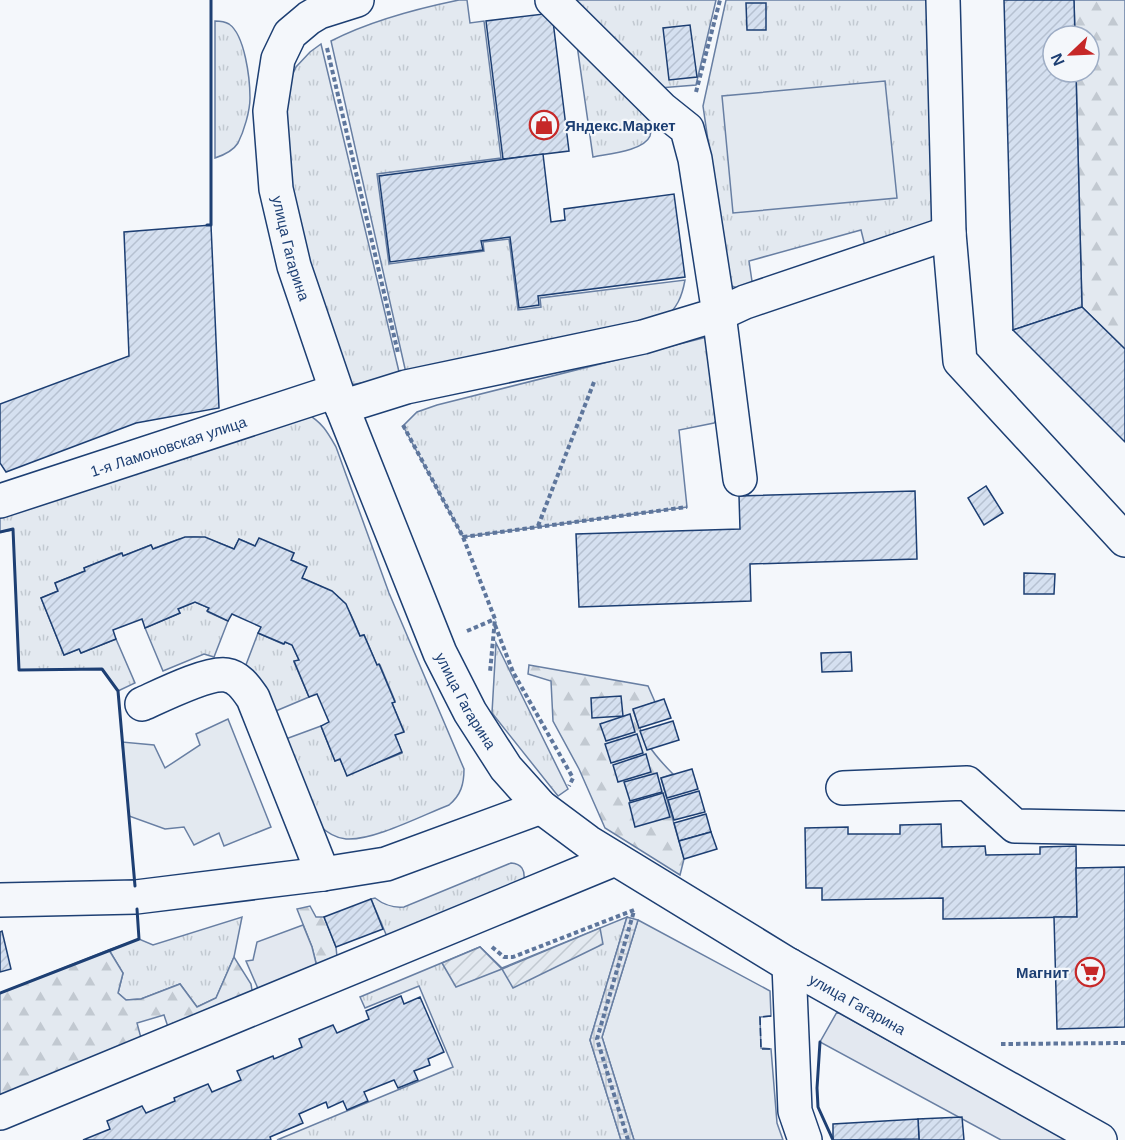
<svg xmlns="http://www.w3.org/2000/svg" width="1125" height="1140" font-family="Arial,sans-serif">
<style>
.grass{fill:url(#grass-tufts);stroke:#687fa3;stroke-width:1.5}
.forest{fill:url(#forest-firs);stroke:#687fa3;stroke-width:1.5}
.park{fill:#e3e9f0;stroke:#687fa3;stroke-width:1.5}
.garden{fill:url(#garden-furrows);stroke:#687fa3;stroke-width:1.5}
.parking{fill:#e3e8f0;stroke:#687fa3;stroke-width:1.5}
.plaza{fill:url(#plaza-grid);stroke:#687fa3;stroke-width:1.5}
.building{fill:url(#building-hatch);stroke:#1d3f73;stroke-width:1.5}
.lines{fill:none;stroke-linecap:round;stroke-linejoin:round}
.minor-casing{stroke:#1d3f73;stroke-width:36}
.path{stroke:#5e769c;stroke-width:4;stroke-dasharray:4.5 3;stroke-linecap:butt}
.minor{stroke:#f4f7fb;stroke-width:33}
.fence{stroke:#1d3f73;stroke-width:1.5;stroke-dasharray:8 3;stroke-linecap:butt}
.wall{stroke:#1d3f73;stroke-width:3}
.labels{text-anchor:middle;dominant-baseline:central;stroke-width:4.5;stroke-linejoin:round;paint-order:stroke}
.poi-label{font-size:15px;font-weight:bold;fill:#1d3f73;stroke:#f4f7fb;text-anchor:start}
.street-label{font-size:15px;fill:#1d3f73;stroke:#f4f7fb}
</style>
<defs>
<pattern id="grass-tufts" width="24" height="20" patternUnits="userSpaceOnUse" patternTransform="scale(1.5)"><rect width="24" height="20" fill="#e3e9f0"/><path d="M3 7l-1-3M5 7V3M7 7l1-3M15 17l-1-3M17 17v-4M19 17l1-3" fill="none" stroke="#c2c9d1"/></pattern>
<pattern id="forest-firs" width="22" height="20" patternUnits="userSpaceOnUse" patternTransform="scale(1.5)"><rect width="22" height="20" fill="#e3e9f0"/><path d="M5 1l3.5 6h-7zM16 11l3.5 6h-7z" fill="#c2c9d1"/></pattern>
<pattern id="garden-furrows" width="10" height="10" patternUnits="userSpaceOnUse" patternTransform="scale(1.5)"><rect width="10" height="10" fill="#e3e9f0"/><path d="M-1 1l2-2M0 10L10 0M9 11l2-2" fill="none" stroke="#c2c9d1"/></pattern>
<pattern id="plaza-grid" width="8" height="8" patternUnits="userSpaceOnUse" patternTransform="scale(1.5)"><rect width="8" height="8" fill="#e3e8f0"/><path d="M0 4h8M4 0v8" fill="none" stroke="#c2c8d1"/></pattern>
<pattern id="building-hatch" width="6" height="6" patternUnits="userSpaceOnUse" patternTransform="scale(1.5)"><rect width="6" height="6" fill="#d5e0f0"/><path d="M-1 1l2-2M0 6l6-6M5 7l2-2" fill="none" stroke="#b6c1d1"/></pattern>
</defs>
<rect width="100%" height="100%" fill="#f4f7fb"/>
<g class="grass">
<path d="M459,0H467L470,23L484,21L501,158L377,174L389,264L484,251L483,242L509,239L518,310L541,307L540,298L685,280C682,297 677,308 664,319L406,373L331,41C370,21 415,9 459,0Z"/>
<polygon points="566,0 716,0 696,85 659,88"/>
<polygon points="726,0 934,0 938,224 865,246 861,230 749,261 753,288 740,289 729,285 703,106"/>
<path d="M215,21C220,21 224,21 229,24C245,35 250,79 250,98C250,111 244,131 238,143C233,151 224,155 215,158Z"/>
<polygon points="321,44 400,376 339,387 285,207 286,88 296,67 310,52"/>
<path d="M577,45L649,117C650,122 652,130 650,136C644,151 607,154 593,157Z"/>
<polygon points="715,335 729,406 714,423 679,430 687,507 463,537 403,426 417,412 437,405"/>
<path d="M307,414C322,422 328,433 336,447L389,593L464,769C464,784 461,795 449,805C423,815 373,841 346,839C334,838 326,832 318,824L283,740L321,726L335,761L340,759L347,775L402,753L395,735L404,731L392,703L395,701L380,665H377L364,635L360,636C344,596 341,595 302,578L306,567L291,560L294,553L255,546L239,539L234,549C196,533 192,533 153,549L151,545L123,556L121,553L84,568L85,571L55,583L58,591L41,598L64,655L79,649L81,653L116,639L135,683L118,691L102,669L19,670L13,530L0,532V518L3,514Z"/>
<polygon points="195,602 209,608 208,612 228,621 214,657 204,654 163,671 145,628 180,613 178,609"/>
<polygon points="258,633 283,644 285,642 292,645 299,660 294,662 309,697 271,713 244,670"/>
<polygon points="496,643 568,789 558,796 492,713"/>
<path d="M511,863C522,864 525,870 524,880L388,939L371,899L375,898C384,905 392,908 404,907Z"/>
<polygon points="242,917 234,957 216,998 197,1007 180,984 141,999 126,1000 118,993 123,973 109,950 139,939 153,945"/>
<polygon points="627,917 590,1040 621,1140 277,1140 453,1067 419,986 365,1008 360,997 480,947 502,968"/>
</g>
<g class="forest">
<polygon points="1074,0 1125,0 1125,349 1082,307 1076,72 1089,72 1089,36 1075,36"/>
<path d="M529,665L648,686L655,702L633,710C643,740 651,752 673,774L661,778L684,859L680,875L605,828L579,769L553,721L551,681L528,674Z"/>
<polygon points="310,906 316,917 324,917 336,947 337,957 317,967 312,947 297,909"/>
<polygon points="109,950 123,973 118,993 126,1000 141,999 180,984 197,1007 216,998 234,957 251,984 255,1008 173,1042 164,1015 137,1023 145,1053 0,1113 0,993"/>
</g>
<g class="park">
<polygon points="885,81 897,198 733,213 722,96"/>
<polygon points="228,719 271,827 224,846 219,833 194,845 184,827 165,829 129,816 122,742 154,745 165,768 200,745 196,734"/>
<polygon points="638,920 770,991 771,1016 760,1017 761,1048 771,1049 777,1123 783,1140 634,1140 602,1037"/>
</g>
<polygon class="garden" points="600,928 603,944 513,988 502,969 456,987 442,963 480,947 502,969"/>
<g class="parking">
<polygon points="303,925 312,947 317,967 259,991 246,961 253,960 257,942"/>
<polygon points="837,1012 1068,1140 1001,1140 820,1042"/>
</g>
<polygon class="plaza" points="627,917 638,920 602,1037 634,1140 621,1140 590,1040"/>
<g class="building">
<polygon points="1004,0 1074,0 1075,36 1053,36 1053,72 1076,72 1082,307 1013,330"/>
<polygon points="746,3 766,3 766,30 747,30"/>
<polygon points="552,13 569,151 503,159 486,21"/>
<polygon points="690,25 697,77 669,80 663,28"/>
<polygon points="543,154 551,222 565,220 564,209 674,194 685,277 538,296 539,305 519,308 510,237 481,241 483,250 390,262 379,176"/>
<polygon points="211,225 219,408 136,423 6,472 0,463 0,404 129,356 124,232"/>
<polygon points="1082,307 1125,349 1125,442 1013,330"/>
<polygon points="986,486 1003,513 984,525 968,498"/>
<polygon points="915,491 917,559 750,564 751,601 579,607 576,534 740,529 739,496"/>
<polygon points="185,537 205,537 234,549 239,539 255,546 259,538 294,553 291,560 307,567 302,578 332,591 346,604 360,636 364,635 377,665 379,664 395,702 392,703 404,732 395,735 402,752 347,776 340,759 335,761 321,726 329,722 317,694 309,697 294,661 299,660 292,645 285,642 284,644 258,633 261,627 232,614 228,621 207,611 209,608 195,602 178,609 180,613 145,628 142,619 113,630 116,639 81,653 79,649 64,655 41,598 58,591 55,583 85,571 84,568 122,553 123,556 151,545 153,549"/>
<polygon points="1024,573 1055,574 1054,594 1024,594"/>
<polygon points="851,652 852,671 822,672 821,653"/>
<polygon points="621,696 623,716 592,718 591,698"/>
<polygon points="664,699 671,718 639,728 633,709"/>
<polygon points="630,714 635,732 606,741 600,724"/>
<polygon points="673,721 679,740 647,750 640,731"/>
<polygon points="637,734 643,753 611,763 605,744"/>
<polygon points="646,754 651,772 618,782 613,765"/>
<polygon points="692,769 698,789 667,798 661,778"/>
<polygon points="657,773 662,792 630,801 624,782"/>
<polygon points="699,791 705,812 674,820 668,800"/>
<polygon points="663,793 670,817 635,827 629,803"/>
<polygon points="706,814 711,832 679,841 674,823"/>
<polygon points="941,824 942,847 985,846 986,855 1040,854 1040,847 1076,846 1077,917 943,919 943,898 822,900 822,888 806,888 805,828 848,827 848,834 900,834 900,825"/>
<polygon points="711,832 717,849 684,859 679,841"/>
<polygon points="1125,867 1125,1027 1057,1029 1054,917 1077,917 1076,868"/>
<polygon points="371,899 383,929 336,947 324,917"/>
<polygon points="2,931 11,969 0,972 0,932"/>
<polygon points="401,996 404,1004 420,997 444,1052 428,1059 430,1065 414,1071 418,1080 398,1088 394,1080 364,1092 368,1101 347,1110 343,1101 328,1108 326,1102 299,1114 303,1123 270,1137 271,1140 83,1140 110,1129 107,1121 142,1106 146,1113 175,1101 174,1098 208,1084 212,1092 241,1080 237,1071 273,1056 274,1059 302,1047 299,1039 333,1025 337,1033 369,1019 366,1011"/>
<polygon points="962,1117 964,1140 919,1140 918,1119"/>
<polygon points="918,1119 919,1139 833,1140 833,1124"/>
</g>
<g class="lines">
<g class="minor-casing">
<g id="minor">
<path id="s1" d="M357,0L319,12L309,18L290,34L278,59L270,111L276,189L294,266L342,407L440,653L470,712L506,768L541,807L588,842L789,965L1100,1140"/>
<polyline points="943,0 949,233 960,361 1125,540"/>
<polyline points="342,407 406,387 643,337 719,314 695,159 687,129 662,109 552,0"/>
<polyline points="740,479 719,314 745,302 949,233"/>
<path id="s2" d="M0,501L336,391"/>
<path d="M142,704C160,696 208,672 226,675C239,677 246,688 253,698L323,874"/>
<polyline points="843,788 967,783 1015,826 1125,828"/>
<polyline points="0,900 136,897 323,874 386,864 541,807"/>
<polyline points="789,965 795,1111 805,1140"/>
<polyline points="0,1113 615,859"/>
</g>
</g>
<g class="path">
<polyline points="327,48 398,353"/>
<polyline points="696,92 720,0"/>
<polyline points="403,425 463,537 495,619 490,672"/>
<polyline points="538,526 594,382"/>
<polyline points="463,537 687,507"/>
<polyline points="495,625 513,672 573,778 569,786"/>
<polyline points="467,631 495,619"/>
<polyline points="492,947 504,957 513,957 634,910"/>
<polyline points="1001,1044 1125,1043"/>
<polyline points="628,1140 597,1039 634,911"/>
</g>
<use href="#minor" class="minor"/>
<polyline class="fence" points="771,1016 760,1017 761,1049 771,1049"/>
<g class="wall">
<polyline points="207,225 211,225 211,0"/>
<polyline points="0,532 13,529 19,670 102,669 118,691 135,886"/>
<polyline points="0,993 139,939 137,909"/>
<polyline points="820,1042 817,1088 818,1107 833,1140"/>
</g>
</g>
<defs>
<g id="shop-ring" transform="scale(1.5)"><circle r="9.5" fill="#f4f7fb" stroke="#c62828" stroke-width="1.5"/><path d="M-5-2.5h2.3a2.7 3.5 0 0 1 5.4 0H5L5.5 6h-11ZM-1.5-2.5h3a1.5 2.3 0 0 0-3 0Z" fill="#c62828"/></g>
<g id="supermarket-ring" transform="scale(1.5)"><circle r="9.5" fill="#f4f7fb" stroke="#c62828" stroke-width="1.5"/><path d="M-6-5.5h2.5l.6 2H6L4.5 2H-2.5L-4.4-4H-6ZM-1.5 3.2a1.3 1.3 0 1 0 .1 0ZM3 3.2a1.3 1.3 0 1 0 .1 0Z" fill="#c62828"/></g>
</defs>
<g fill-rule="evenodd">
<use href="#shop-ring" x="544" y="125"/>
<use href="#supermarket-ring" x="1090" y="972"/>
</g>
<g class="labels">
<g class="poi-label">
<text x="565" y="125">Яндекс.Маркет</text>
<text x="1069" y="972" text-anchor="end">Магнит</text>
</g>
<g class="street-label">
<text stroke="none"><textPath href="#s1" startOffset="296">улица Гагарина</textPath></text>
<text stroke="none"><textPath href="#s2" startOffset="177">1-я Ламоновская улица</textPath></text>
<text stroke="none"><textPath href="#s1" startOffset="782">улица Гагарина</textPath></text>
<text stroke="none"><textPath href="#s1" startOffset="1286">улица Гагарина</textPath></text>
</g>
</g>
<g transform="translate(1071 54) rotate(247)"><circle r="28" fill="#f4f7fb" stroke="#9eadc5" stroke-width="1.5"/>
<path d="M0-4.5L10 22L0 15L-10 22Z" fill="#c62828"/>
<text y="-9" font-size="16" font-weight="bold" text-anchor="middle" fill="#1d3f73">N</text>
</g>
</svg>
